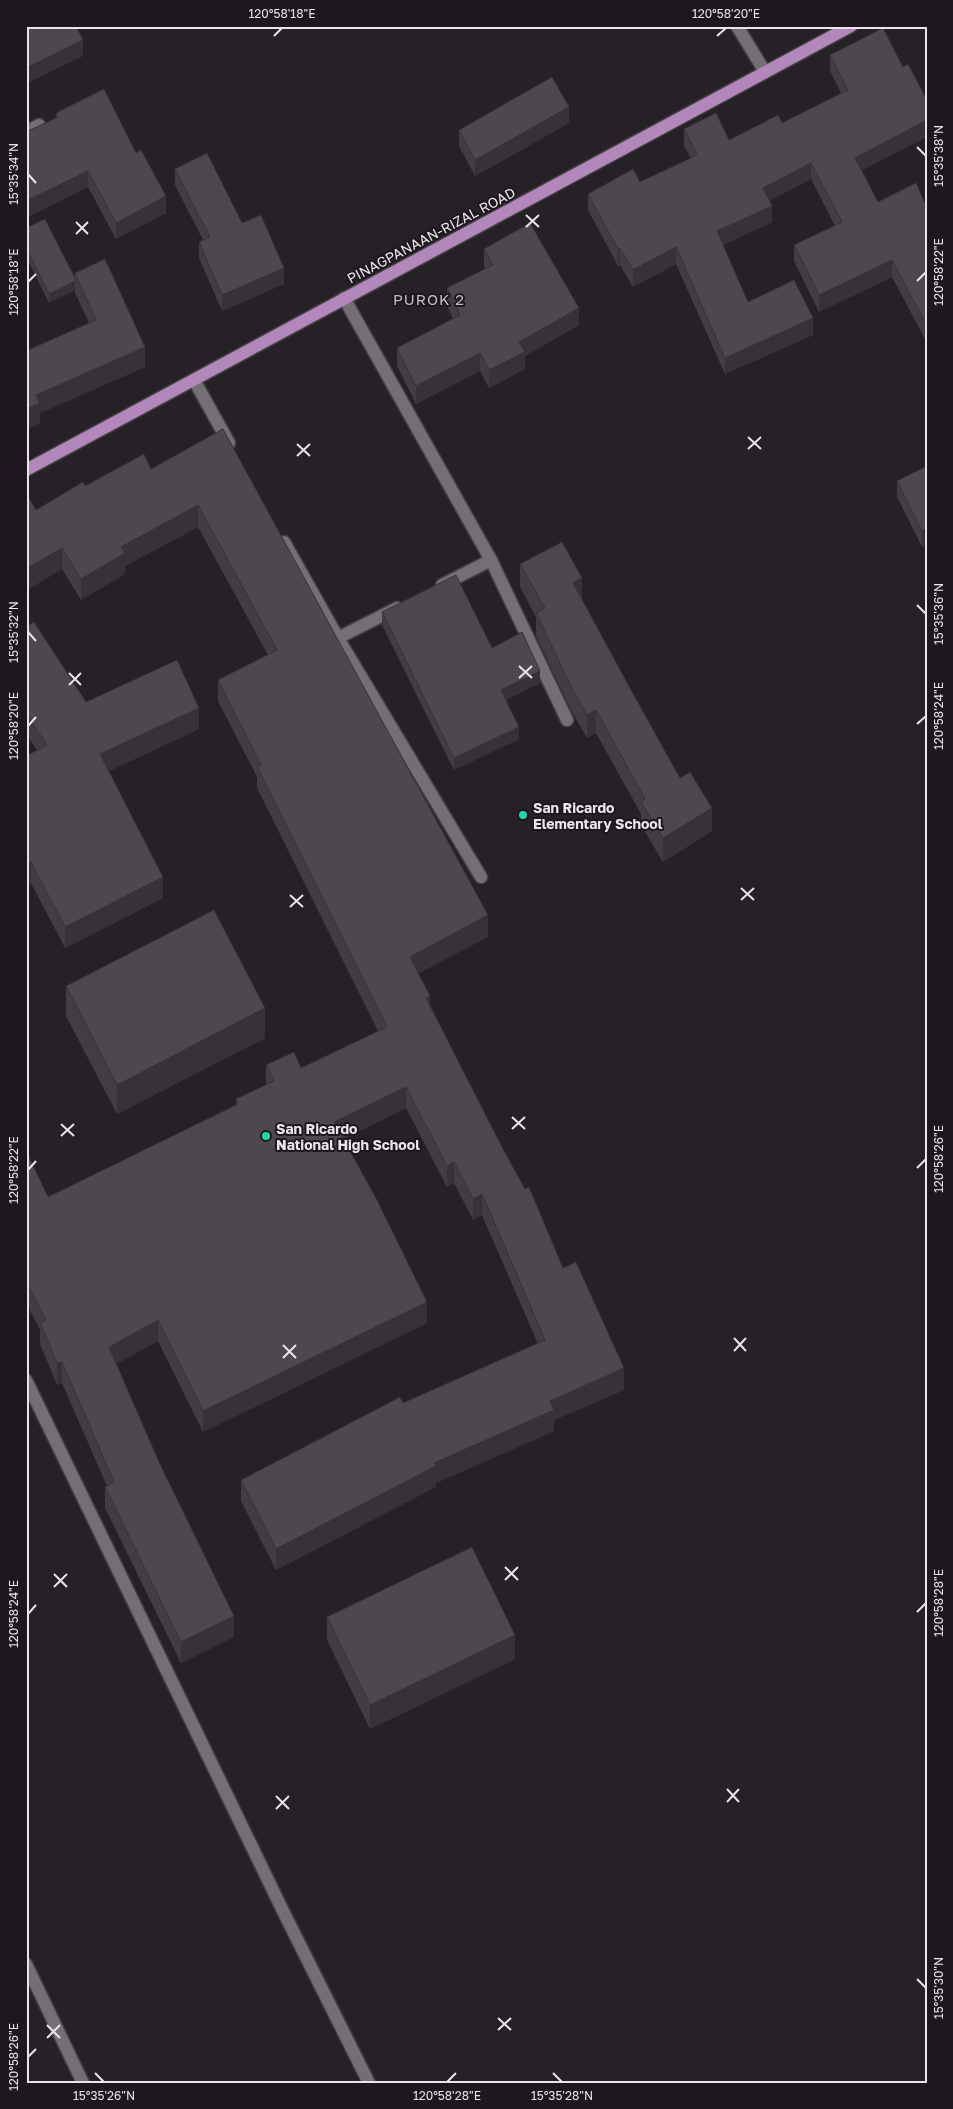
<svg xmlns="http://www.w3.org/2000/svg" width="953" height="2109" font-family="'Golos Text',sans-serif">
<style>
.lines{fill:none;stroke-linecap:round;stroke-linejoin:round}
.service-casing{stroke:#433f44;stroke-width:15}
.minor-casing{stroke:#433f44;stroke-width:15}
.primary-casing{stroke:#433f44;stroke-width:15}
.service{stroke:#746e75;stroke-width:12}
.minor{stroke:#746e75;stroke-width:12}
.primary{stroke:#b287b9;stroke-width:12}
.wall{fill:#423d43}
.shaded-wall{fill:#363237}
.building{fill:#4d474e;stroke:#363237}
.ticks{fill:none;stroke:#e9e5e9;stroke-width:2}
.poi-dot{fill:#26d5ae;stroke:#1c181d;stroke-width:2}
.labels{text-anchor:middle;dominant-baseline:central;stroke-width:4;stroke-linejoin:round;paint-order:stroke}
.street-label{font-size:14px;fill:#e9e5e9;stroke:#1c181d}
.poi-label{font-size:14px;font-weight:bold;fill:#e9e5e9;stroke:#1c181d;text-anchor:start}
.neighbourhood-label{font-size:15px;letter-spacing:1px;fill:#c3bdc4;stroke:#1c181d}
.neatline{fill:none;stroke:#e9e5e9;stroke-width:2}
.ticks-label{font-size:12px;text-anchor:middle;fill:#e9e5e9}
</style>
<rect width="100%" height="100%" fill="#262127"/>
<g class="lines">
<g class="service-casing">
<g id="service">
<polyline points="344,298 491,560 442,585"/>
<polyline points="194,380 229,443"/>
<polyline points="284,542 338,638 397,608"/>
<polyline points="491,560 567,720"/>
<polyline points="338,638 481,877"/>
</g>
</g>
<g class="minor-casing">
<g id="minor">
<polyline points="737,26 765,72"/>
<polyline points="26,132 39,125"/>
<polyline points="26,1380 283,1911 369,2083"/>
<polyline points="26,1964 83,2083"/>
</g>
</g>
<g class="primary-casing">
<polyline id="primary" points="26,470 851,26"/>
</g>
<use href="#service" class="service"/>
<use href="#minor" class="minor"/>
<use href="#primary" class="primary"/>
</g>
<g class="wall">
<polygon points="883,28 862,171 878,202 927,208 927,343 892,277 819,312 794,261 794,245 835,226 811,179 769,201 772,222 723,245 748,302 813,335 725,374 676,264 633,287 620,265 618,266 588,210 588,194 640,182 691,158 684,146 684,129 729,140 782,123 841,93 830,71 830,55"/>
<polygon points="56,113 166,213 116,239 88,187 56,118"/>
<polygon points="569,123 475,176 459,146 459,130"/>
<polygon points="175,169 242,223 284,284 222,311 199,258 199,242 203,240 175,185"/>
<polygon points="26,228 75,278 75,273 145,367 40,413 40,423 26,430 26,351 89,323 75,293 75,290 49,303 26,256"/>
<polygon points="484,249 579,325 525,356 525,369 489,388 480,371 416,404 397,366 397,348 453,319 447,306 447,288 485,269 484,267"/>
<polygon points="223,429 488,937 418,973 430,1005 563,1268 624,1390 554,1420 554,1431 436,1483 436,1487 276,1570 241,1501 241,1480 403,1403 538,1344 482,1215 473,1220 454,1183 447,1187 406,1108 343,1139 427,1323 203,1432 158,1341 116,1364 234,1637 181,1663 105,1508 105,1487 107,1486 62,1383 57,1385 40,1344 40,1330 26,1303 26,1151 48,1197 236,1105 236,1099 266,1085 266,1065 301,1068 378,1031 257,788 257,777 218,701 218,680 268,655 198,527 125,566 125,574 81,600 62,569 36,510 85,486 151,469"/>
<polygon points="927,466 922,547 897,497 897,481"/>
<polygon points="520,564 582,599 631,690 680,778 712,831 663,862 641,825 641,814 596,733 587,738 571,710 536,636 536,617 520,587"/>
<polygon points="382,612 492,648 540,683 506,700 519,739 454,770 382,625"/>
<polygon points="26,627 86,702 199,729 109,771 163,898 65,948 31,883 26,886 26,756 37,750 26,734"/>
<polygon points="66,986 265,1038 117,1114 66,1016"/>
<polygon points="327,1617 515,1659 370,1729 327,1640"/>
</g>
<g class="shaded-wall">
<polygon points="666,26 671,26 666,29"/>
<polygon points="83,40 83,56 26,84 26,68"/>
<polygon points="569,107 569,123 475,176 475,160"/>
<polygon points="927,120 927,137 855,174 855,158"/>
<polygon points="811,163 811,179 763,204 763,188"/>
<polygon points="88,171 88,187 26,218 26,201"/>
<polygon points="166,196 166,213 116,239 116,223"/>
<polygon points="772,206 772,222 717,248 717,231"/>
<polygon points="676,247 676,264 633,287 633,270"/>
<polygon points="620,248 620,265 618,266 618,249"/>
<polygon points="892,260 892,277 819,312 819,295"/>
<polygon points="284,268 284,284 222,311 222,295"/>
<polygon points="75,281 75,290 49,303 49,294"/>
<polygon points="579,308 579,325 525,356 525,369 489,388 489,370 519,342"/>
<polygon points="813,318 813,335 725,374 725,358"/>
<polygon points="145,347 145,367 40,413 40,423 26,430 26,409 36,395"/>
<polygon points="480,353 480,371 416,404 416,386"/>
<polygon points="198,505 198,527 125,566 125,574 81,600 81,579 121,547"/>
<polygon points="927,528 927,545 922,547 922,531"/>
<polygon points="62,548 62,569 26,591 26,569"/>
<polygon points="582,578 582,602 573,583"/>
<polygon points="540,671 540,683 501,702 501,690"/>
<polygon points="199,708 199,729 100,775 100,754"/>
<polygon points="596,710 596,733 587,738 587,715"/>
<polygon points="519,727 519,739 454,770 454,758"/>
<polygon points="712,808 712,831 663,862 663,838"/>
<polygon points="31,862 31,883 26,886 26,865"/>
<polygon points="163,877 163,898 65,948 65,927"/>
<polygon points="488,915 488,937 410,978 410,957"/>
<polygon points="430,996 430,1017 426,998"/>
<polygon points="265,1008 265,1038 117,1114 117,1085"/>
<polygon points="406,1087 406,1108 334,1143 334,1122"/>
<polygon points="454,1162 454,1183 447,1187 447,1166"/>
<polygon points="482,1194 482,1215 473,1220 473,1199"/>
<polygon points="427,1302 427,1323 203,1432 203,1411"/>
<polygon points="158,1320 158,1341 109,1368 109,1347"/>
<polygon points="62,1362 62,1383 57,1385 57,1363"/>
<polygon points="624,1368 624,1390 554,1420 554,1431 436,1483 436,1487 276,1570 276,1549 434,1463 550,1401"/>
<polygon points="234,1616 234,1637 181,1663 181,1642"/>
<polygon points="515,1635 515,1659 370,1729 370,1705"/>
</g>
<g class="building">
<polygon points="26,26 76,26 83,40 26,68"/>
<polygon points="883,28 903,67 908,64 927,100 927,120 855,158 878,202 916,183 927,208 927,326 892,260 819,295 794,245 842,222 811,163 763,188 772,206 717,231 748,302 794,280 813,318 725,358 676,247 633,270 620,248 618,249 588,194 633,169 640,182 697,155 684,129 716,113 729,140 778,115 782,123 848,90 830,55"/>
<polygon points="552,77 569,107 475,160 459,130"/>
<polygon points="104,89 136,153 141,150 166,196 116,223 88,171 26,201 26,132 58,117 56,113"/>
<polygon points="207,153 242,223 261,215 284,268 222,295 199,242 210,237 175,169"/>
<polygon points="45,219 75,278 75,281 49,294 26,248 26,228"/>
<polygon points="530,223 579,308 519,342 525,352 489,370 480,353 416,386 397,348 460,315 447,288 493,265 484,249"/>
<polygon points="105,259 145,347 36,395 40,403 26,409 26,351 96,320 75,273"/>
<polygon points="223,429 488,915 410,957 430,996 426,998 502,1147 525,1189 529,1187 563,1268 576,1262 624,1368 550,1401 554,1410 434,1463 436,1466 276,1549 241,1480 400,1397 403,1403 545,1340 482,1194 473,1199 454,1162 447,1166 406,1087 334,1122 377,1200 427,1302 203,1411 158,1320 109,1347 159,1462 234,1616 181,1642 105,1487 114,1482 62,1362 57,1363 40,1323 46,1320 26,1282 26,1151 48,1197 238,1104 236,1099 274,1081 266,1065 294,1052 301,1068 387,1027 257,767 261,765 218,680 277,650 198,505 121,547 125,553 81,579 62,548 26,569 26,493 36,510 83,482 85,486 144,454 151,469"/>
<polygon points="927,466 927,528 922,531 897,481"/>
<polygon points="562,542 582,578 573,583 631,690 680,778 690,772 712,808 663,838 641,802 645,799 596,710 587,715 571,686 536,613 545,608 520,564"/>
<polygon points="456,575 492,648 522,632 540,671 501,690 519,727 454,758 382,612"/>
<polygon points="34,622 86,702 177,660 199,708 100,754 163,877 65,927 31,862 26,865 26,756 47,745 26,713 26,627"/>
<polygon points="214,910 265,1008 117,1085 66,986"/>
<polygon points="472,1547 515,1635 370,1705 327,1617"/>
</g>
<path class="ticks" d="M274,36L282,28M717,36L726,28M917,147L926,156M28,174L36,183M526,215L539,227M76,222L88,234M526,227L539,215M76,234L88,222M917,281L926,272M28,282L36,274M748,437L761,449M297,444L310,456M748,449L761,437M297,456L310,444M917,605L926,614M28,632L36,641M519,666L532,678M69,673L81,685M519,678L532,666M69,685L81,673M917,724L926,716M28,726L36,717M741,888L754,900M290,895L303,907M741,900L754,888M290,907L303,895M512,1117L525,1129M61,1124L74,1136M512,1129L525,1117M61,1136L74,1124M917,1168L926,1159M28,1170L36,1161M734,1338L746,1351M283,1345L296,1358M734,1351L746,1338M283,1358L296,1345M505,1567L518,1580M54,1574L67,1587M505,1580L518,1567M54,1587L67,1574M917,1612L926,1603M28,1614L36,1605M727,1789L739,1802M276,1796L289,1809M727,1802L739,1789M276,1809L289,1796M917,1979L926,1988M498,2018L511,2030M47,2025L60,2038M498,2030L511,2018M47,2038L60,2025M28,2057L36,2049M95,2073L104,2082M553,2073L562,2082M447,2082L456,2073"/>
<g class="poi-dot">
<circle cx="523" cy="815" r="5"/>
<circle cx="266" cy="1136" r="5"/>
</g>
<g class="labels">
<g class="street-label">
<text transform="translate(431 235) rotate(-28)">PINAGPANAAN-RIZAL ROAD</text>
</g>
<g class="poi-label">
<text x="533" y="807">San Ricardo<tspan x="533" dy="16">Elementary School</tspan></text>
<text x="276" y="1128">San Ricardo<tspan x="276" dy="16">National High School</tspan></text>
</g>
<g class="neighbourhood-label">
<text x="429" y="299">PUROK 2</text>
</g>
</g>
<rect width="953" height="2109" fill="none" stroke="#1c181d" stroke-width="55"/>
<rect x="28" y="28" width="898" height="2054" class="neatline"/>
<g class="ticks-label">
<text x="282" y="18">120°58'18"E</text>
<text x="726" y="18">120°58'20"E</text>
<text transform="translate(939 156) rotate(-90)" y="4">15°35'38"N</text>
<text transform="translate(14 174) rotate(-90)" y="4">15°35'34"N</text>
<text transform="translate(939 272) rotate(-90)" y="4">120°58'22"E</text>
<text transform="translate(14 282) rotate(-90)" y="4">120°58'18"E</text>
<text transform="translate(939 614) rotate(-90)" y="4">15°35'36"N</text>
<text transform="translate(14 632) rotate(-90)" y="4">15°35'32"N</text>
<text transform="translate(939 716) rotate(-90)" y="4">120°58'24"E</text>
<text transform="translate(14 726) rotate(-90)" y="4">120°58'20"E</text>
<text transform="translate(939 1159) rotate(-90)" y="4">120°58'26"E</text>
<text transform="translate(14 1170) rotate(-90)" y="4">120°58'22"E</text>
<text transform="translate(939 1603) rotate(-90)" y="4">120°58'28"E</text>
<text transform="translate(14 1614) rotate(-90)" y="4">120°58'24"E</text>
<text transform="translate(939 1988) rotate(-90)" y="4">15°35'30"N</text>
<text transform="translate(14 2057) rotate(-90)" y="4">120°58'26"E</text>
<text x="104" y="2100">15°35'26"N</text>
<text x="447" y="2100">120°58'28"E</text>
<text x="562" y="2100">15°35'28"N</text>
</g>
</svg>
